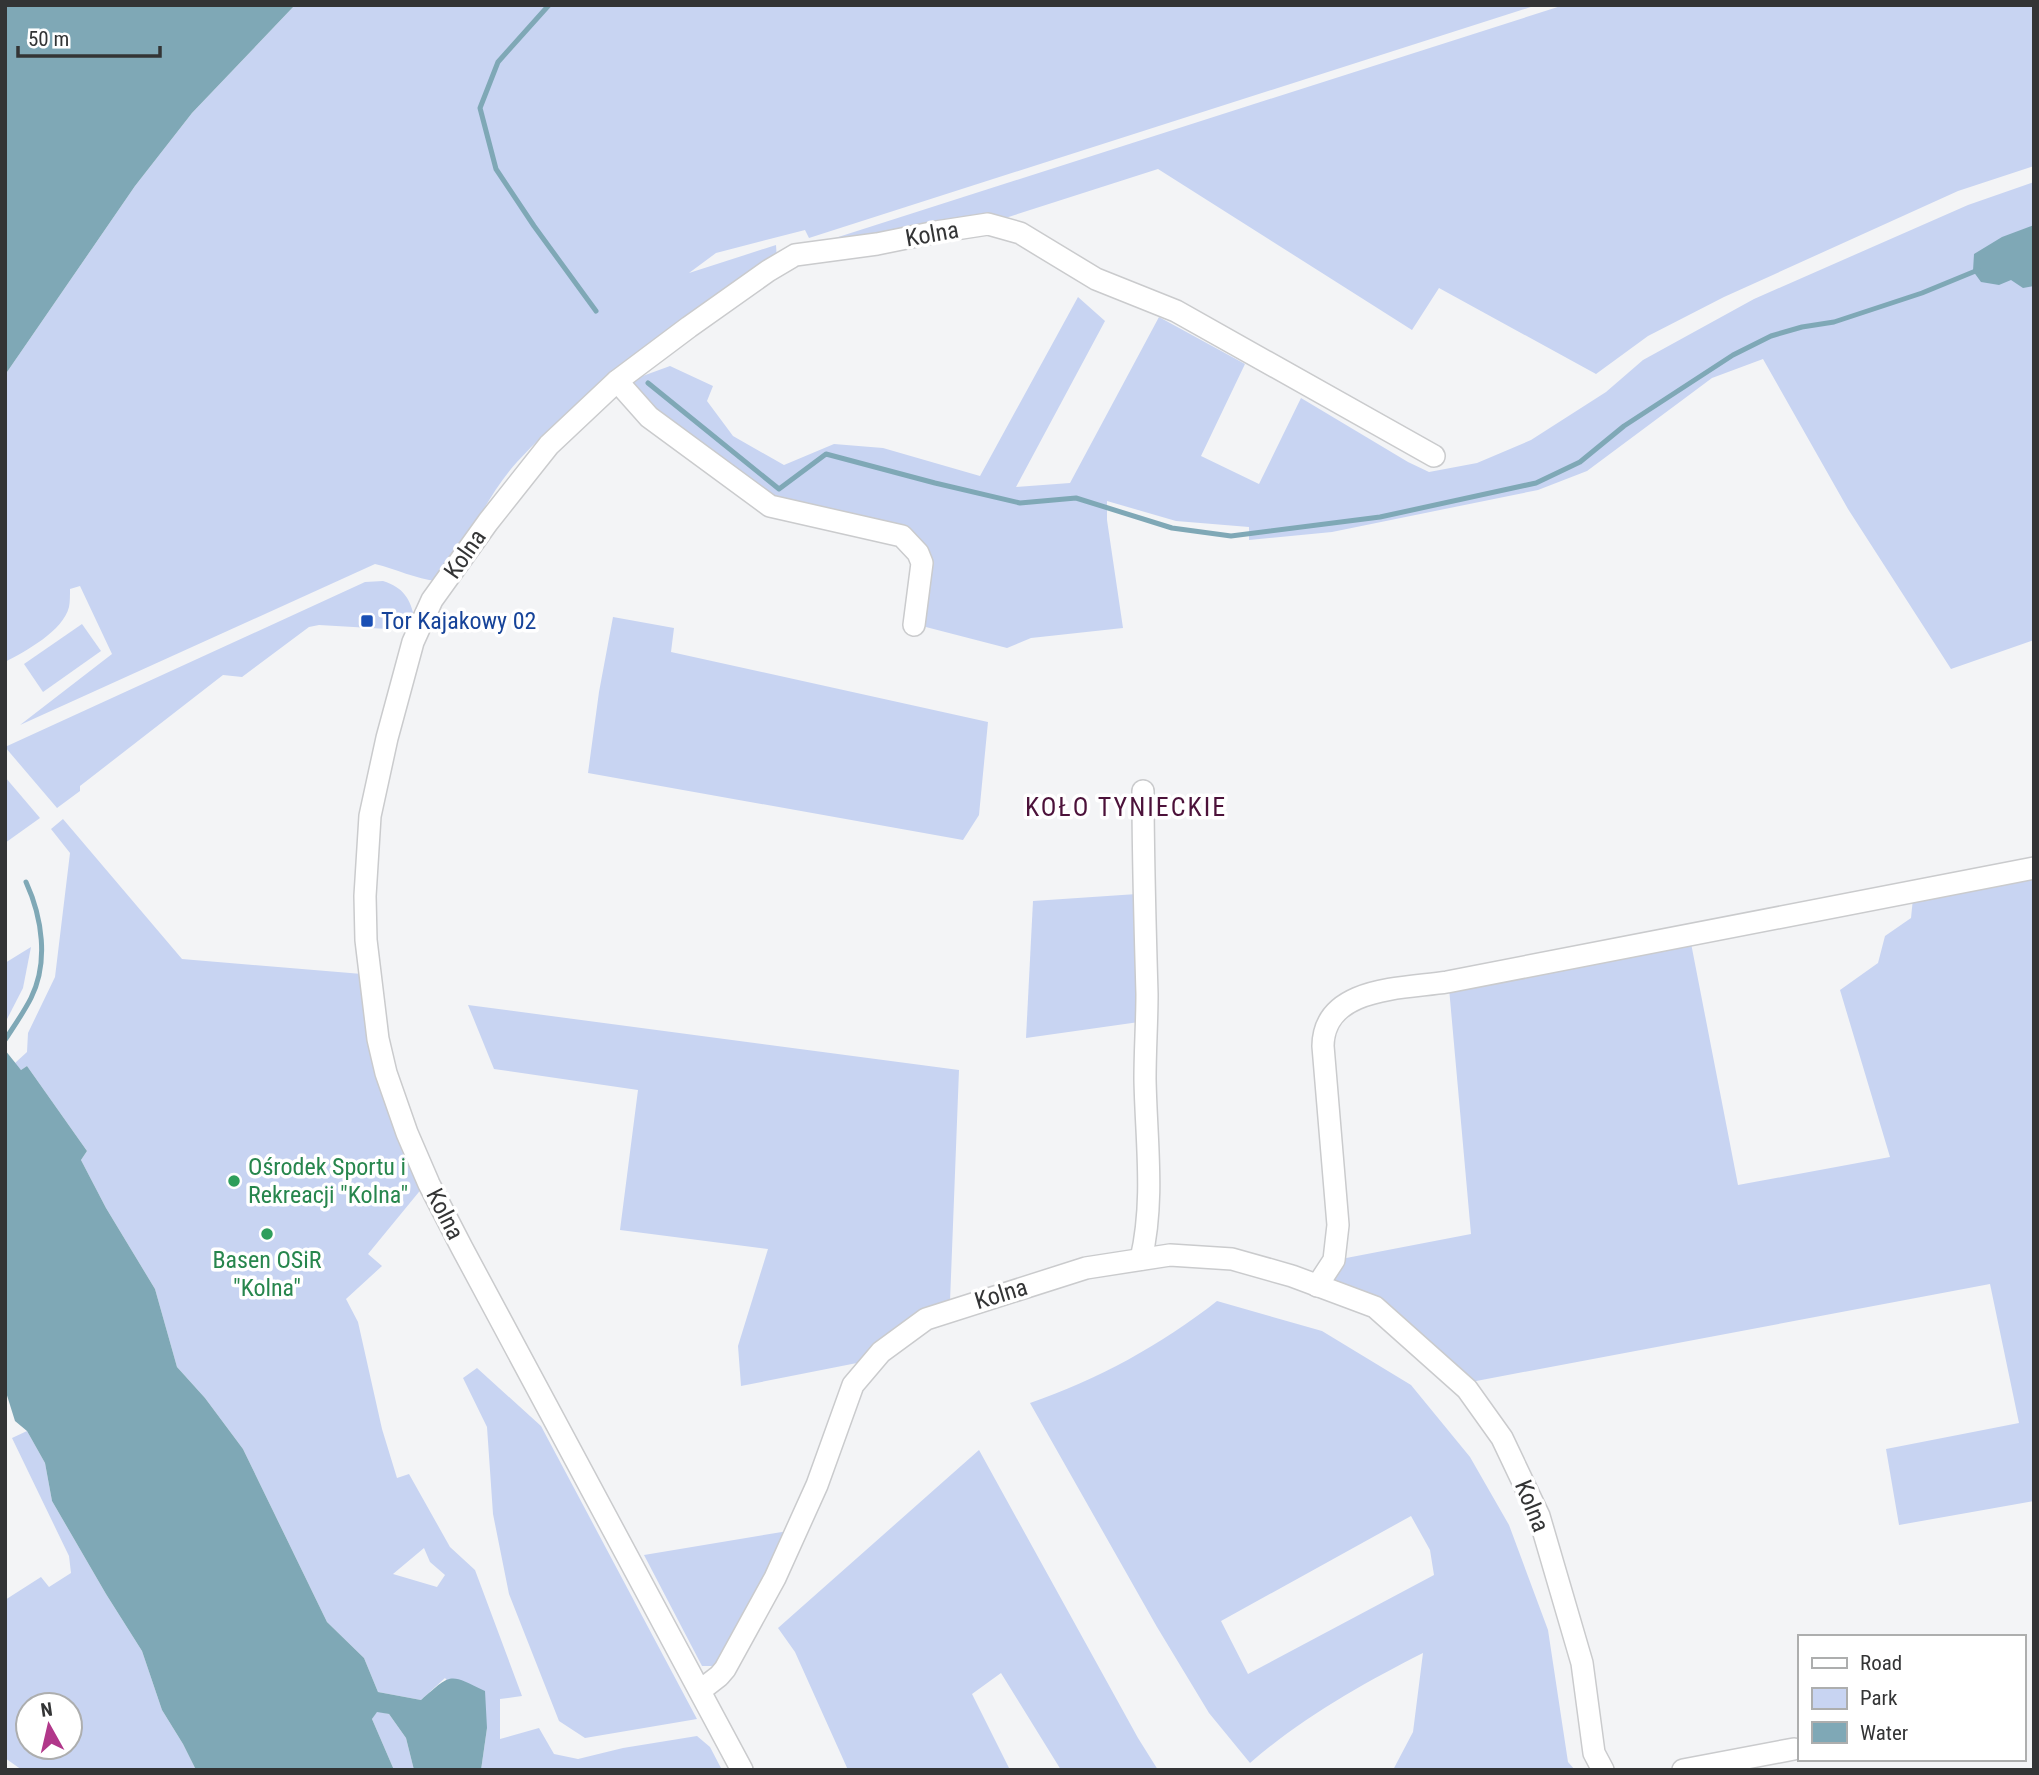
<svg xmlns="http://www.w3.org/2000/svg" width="2039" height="1775" font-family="'Roboto Condensed',sans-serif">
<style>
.green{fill:#c8d4f2;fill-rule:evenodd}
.water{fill:#7fa8b6}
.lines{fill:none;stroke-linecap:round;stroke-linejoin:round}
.stream{stroke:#7fa8b6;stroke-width:5}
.street-casing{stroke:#cacbcd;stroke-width:24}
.street{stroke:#fff;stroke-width:21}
.transit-dot{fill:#1a4fb4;stroke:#fff;stroke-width:2.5}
.leisure-dot{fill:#2e9e5b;stroke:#fff;stroke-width:2.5}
.labels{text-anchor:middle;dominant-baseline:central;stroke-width:7;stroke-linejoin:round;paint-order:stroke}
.street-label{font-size:24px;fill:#333435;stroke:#fff}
.transit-label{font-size:24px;fill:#164399;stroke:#fff;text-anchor:start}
.leisure-label{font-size:24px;fill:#27864d;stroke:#fff;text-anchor:start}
.neighbourhood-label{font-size:26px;letter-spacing:2px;fill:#4c123a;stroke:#fff}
</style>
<rect width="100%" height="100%" fill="#f3f4f6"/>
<g class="green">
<path d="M295,5H1537L809,238L805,230L716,253L689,273L776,245L777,260C687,323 592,381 517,462C485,497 468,545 437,581C416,579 396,569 375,564L20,725L112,654L80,586L70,589C70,595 70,602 69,607C63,631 26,651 5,662V375L135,186L192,113Z"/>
<polygon points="1564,5 2034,5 2034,166 1958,191 1724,297 1648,336 1596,374 1439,288 1412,330 1158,169 999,220 807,247"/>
<polygon points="2034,182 2034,640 1951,669 1848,509 1763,359 1712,378 1587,471 1538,490 1332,532 1249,540 1249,527 1176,521 1107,501 1107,520 1123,628 1031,638 1007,648 922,626 928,555 773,500 659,419 629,381 670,366 713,386 707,401 733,436 784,465 834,444 883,448 980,476 1078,297 1105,321 1016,487 1070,483 1159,317 1245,364 1201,456 1259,484 1301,398 1408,462 1429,472 1477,463 1531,440 1606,392 1643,360 1754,299 1968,205"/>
<path d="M383,581C404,588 410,598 415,620L405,630L319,625L309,627L242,677L223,675L80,786V791L57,808L5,747L365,582Z"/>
<polygon points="613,617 674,628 671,652 988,722 979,815 963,840 588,773 599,692"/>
<polygon points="82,624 101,651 43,692 24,664"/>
<polygon points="5,777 40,818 5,843"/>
<path d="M63,819L182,959L362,974L423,1187L368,1254L382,1266L346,1299L358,1322L382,1429L397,1478L409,1474L450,1547L475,1570L522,1696L500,1699V1739L539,1728L554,1754L578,1759L623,1748L697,1736L710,1747L722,1770H481L487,1728L445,1678L421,1700L378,1692L364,1658L327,1622L243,1449L205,1398L177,1367L155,1289L106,1208L81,1160L87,1151L27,1066L21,1070L15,1063L27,1052L28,1033L55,977L70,853L51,829ZM424,1548L430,1562L445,1575L437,1587L393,1574Z"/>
<polygon points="2034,872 2034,1501 1899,1525 1886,1449 2019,1423 1990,1284 1471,1382 1332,1280 1341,1259 1471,1234 1449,988 1690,938 1738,1185 1890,1157 1840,990 1878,963 1885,936 1911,918 1913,898"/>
<polygon points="1137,894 1139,1022 1026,1038 1033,901"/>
<polygon points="31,947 23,988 5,1023 5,963"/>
<polygon points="468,1005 959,1070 950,1302 894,1328 862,1362 741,1386 738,1346 768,1249 620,1230 638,1090 494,1069"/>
<path d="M1217,1301L1322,1331L1411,1385L1470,1457L1509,1525L1548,1630L1568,1762L1575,1770H1393L1413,1732L1423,1653C1365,1682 1299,1720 1250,1763L1209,1713L1157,1627L1030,1403C1097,1380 1161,1345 1217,1301ZM1411,1516L1430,1550L1434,1575L1248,1674L1221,1621Z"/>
<polygon points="477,1368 541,1426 697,1719 585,1738 559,1721 509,1594 493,1514 487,1427 463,1378"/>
<path d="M27,1431L45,1463L52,1501L106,1594L142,1651L162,1710L183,1744L196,1770H22L5,1758V1600L41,1577L49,1587L71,1573L69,1556L12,1438ZM28,1705H70V1747H28Z"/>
<polygon points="979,1450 1138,1738 1158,1770 1061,1770 1001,1673 972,1694 1010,1770 848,1770 795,1652 778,1628"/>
<polygon points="788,1531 728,1646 714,1666 702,1666 644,1555"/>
<polygon points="377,1711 389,1714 406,1738 414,1770 394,1770 372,1719"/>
</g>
<g class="water">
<polygon points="5,5 295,5 192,113 135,186 5,375"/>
<polygon points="2034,225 2034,286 2023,288 2011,280 1999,285 1981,282 1973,271 1974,254 2002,237"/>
<path d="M5,1050L21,1070L27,1066L87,1151L81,1160L106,1208L155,1289L177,1367L205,1398L243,1449L327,1622L364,1658L378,1692L421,1700C452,1673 448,1673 485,1691L487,1728L481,1770H414L406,1738L389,1714L377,1712L372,1719L394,1770H196L183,1744L162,1710L142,1651L106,1594L52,1501L45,1463L27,1431L15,1421L5,1389Z"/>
</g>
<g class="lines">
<g class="stream">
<polyline points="549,5 498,62 480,108 496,169 534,226 596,311"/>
<polyline points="648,383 779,489 826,454 935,483 1020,503 1076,498 1172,528 1231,536 1380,517 1536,483 1580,462 1624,426 1733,355 1771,336 1802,327 1834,322 1922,293 1978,270"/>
<path d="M5,1040C14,1026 24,1012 31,998C49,962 42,917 26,882"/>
</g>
<g class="street-casing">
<g id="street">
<polyline points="617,381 649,417 770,506 902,536 918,553 922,563 914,625"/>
<path d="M1141,1259C1155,1200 1146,1139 1145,1079C1145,1050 1147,1022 1147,994C1145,926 1143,859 1143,791"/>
<path d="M1317,1286L1334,1260L1338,1225L1323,1046C1324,986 1403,989 1447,982L2034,868"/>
<polyline points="701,1690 719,1676 725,1669 775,1578 817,1485 853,1385 881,1352 926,1319 1086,1268 1170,1255 1232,1259 1292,1276 1375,1307 1467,1389 1502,1438 1539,1516 1582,1663 1594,1753 1603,1770"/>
<polyline points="742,1770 462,1248 429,1184 407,1133 386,1073 378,1039 366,940 365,896 370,816 387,738 413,642 432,600 488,522 549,445 617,381 689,327 768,271 795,255 877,244 936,232 988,224 1020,233 1096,279 1176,311 1434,456"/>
<polyline points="1683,1770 1794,1749"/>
</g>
</g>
<use href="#street" class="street"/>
</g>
<rect class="transit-dot" x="360" y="614" width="14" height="14" rx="3.5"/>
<g class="leisure-dot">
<circle cx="234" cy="1181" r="7"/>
<circle cx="267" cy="1234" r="7"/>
</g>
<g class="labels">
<g class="street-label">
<text transform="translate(932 234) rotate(-10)">Kolna</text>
<text transform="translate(465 554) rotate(-55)">Kolna</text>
<text transform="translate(445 1214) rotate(63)">Kolna</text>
<text transform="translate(1001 1294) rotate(-17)">Kolna</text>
<text transform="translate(1532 1506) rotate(68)">Kolna</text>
</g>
<g class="transit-label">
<text x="381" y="621">Tor Kajakowy 02</text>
</g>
<g class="leisure-label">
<text x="248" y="1167">Ośrodek Sportu i<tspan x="248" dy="28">Rekreacji "Kolna"</tspan></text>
<text x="267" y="1260" text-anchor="middle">Basen OSiR<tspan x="267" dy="28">"Kolna"</tspan></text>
</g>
<g class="neighbourhood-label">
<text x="1126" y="807">KOŁO TYNIECKIE</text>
</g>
</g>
<rect width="2039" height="1775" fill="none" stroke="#333435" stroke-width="14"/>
<rect x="1798" y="1635" width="228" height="126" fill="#ffffff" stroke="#adaeae" stroke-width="2"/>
<rect x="1812" y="1658" width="35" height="10" fill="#ffffff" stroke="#adaeae" stroke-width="2"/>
<text x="1860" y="1670" font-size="21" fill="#333435">Road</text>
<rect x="1812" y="1688" width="35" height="21" fill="#c8d4f2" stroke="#adaeae" stroke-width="2"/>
<text x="1860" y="1705" font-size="21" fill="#333435">Park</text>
<rect x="1812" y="1722" width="35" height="21" fill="#7fa8b6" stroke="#adaeae" stroke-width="2"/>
<text x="1860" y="1740" font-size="21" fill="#333435">Water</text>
<g transform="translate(49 1726) rotate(352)"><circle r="33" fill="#ffffff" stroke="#adaeae" stroke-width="2"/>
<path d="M0-5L12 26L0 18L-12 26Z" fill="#b1378a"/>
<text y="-10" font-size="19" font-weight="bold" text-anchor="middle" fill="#333435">N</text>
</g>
<path d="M18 46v10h142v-10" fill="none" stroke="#333435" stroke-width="3.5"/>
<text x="28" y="46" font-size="21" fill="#333435" stroke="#ffffff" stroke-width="5" paint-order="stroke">50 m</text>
</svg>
